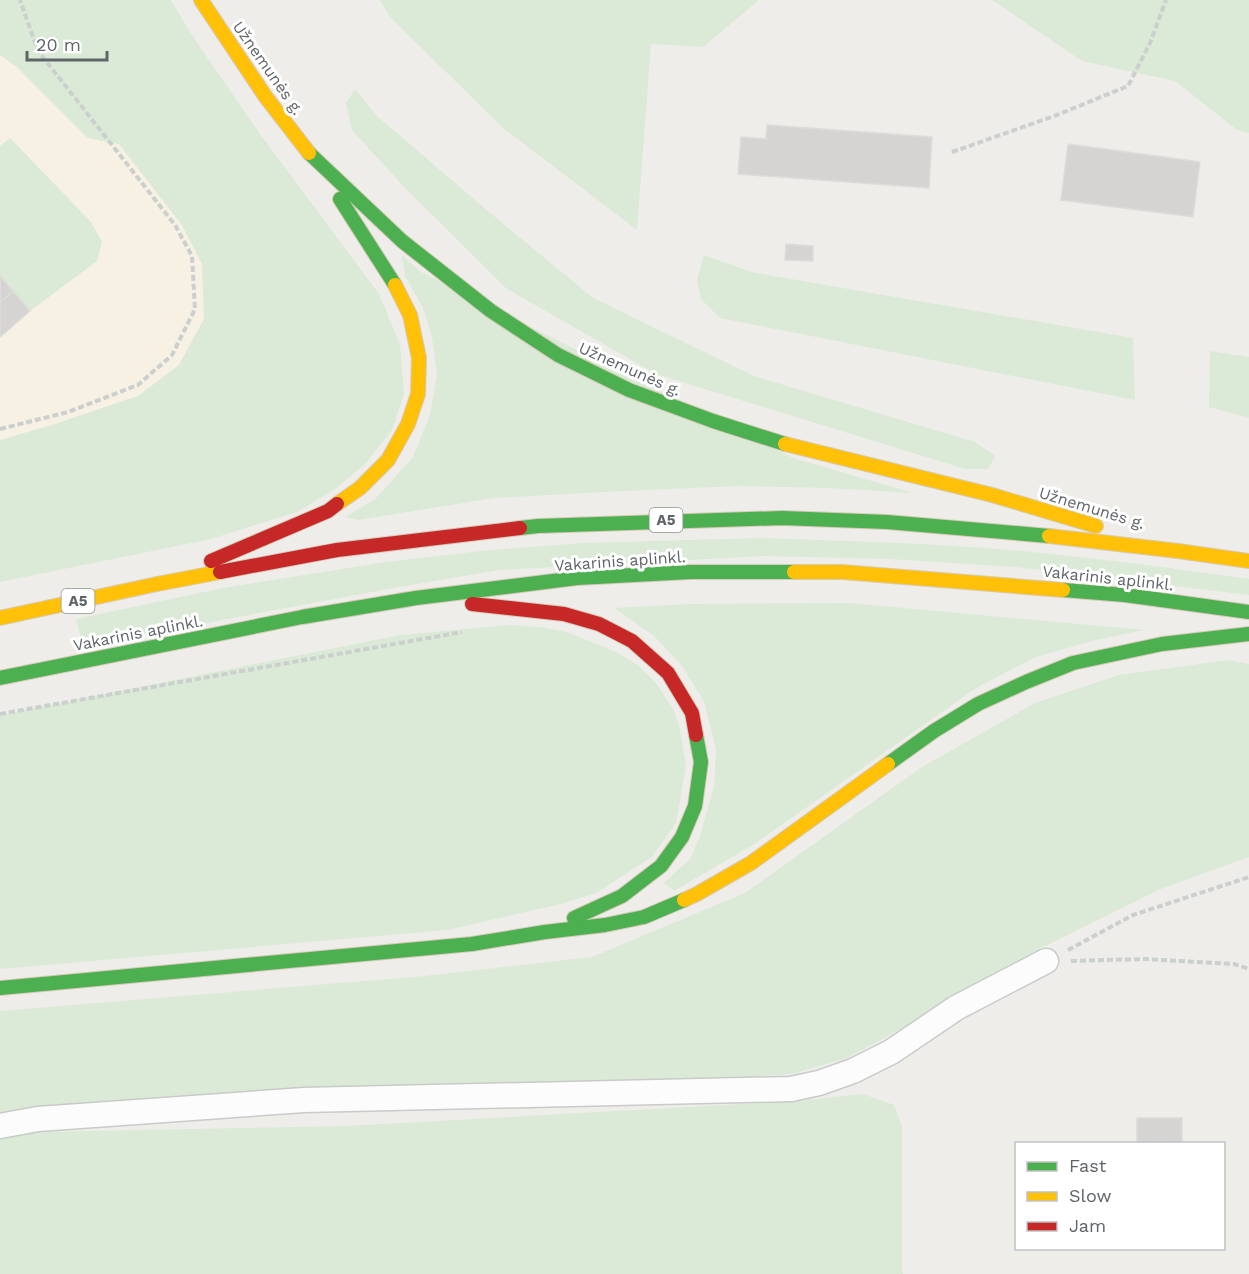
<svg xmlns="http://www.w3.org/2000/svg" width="1249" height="1274" font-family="'Work Sans',sans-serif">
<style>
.commercial{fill:#f7f1e4}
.green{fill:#daead6}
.building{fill:#d6d4d3;stroke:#dedcd9;stroke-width:1.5}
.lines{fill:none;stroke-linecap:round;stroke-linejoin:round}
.street-casing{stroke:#c9caca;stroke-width:27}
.fast-casing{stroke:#d6cab8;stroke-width:16}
.slow-casing{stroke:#d6cab8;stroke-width:16}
.jam-casing{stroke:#d6cab8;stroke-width:16}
.path{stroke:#cbcfcd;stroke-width:4;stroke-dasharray:6 3;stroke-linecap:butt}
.street{stroke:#fdfcfc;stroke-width:24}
.fast{stroke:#4caf50;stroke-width:14}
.slow{stroke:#ffc107;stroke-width:14}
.jam{stroke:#c62828;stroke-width:14}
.labels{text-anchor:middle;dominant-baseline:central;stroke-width:6;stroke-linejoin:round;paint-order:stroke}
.shield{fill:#fff;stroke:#8f9295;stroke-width:1.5}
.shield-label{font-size:15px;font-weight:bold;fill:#5f6468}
.street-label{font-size:16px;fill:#5f6468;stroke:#fff}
</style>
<rect width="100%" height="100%" fill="#efedea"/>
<polygon class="commercial" points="0,55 17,67 87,138 119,144 182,225 202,264 204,319 179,365 138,396 52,425 0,440"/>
<g class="green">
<polygon points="0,0 171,0 191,34 260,134 379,294 400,344 404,394 392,430 365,464 335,489 297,512 211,539 0,582 0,440 52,425 138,396 179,365 204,319 202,264 182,225 119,144 88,138 17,67 0,55"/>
<polygon points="380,0 759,0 703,47 651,44 637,230 503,128 391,18"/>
<polygon points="992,0 1249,0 1249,133 1237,130 1175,81 1082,61"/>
<polygon points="355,89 377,116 483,207 593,298 754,376 975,442 995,456 988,469 965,469 656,374 507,289 406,189 352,130 346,103"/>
<polygon points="10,138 91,222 102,242 97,261 30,311 0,276 0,146"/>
<polygon points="402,255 419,271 793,458 913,493 828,488 737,486 603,492 494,498 358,520 345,517 375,499 413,457 430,415 437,375 432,338 423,308 405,276"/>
<polygon points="704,255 751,272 1133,338 1135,400 720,318 701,299 697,280"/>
<polygon points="1210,351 1249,357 1249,418 1209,407"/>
<path d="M759,538C842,541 926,543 1009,550C1089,557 1169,568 1249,579V595L1015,567L889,559L764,556L499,570L388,589L83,646L76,619L223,588L386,562L490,550L582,543Z"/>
<polygon points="849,603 1144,630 1096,640 1036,657 976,688 756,843 674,891 664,883 691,858 701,833 714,786 716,749 704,701 682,666 654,636 614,608 690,604"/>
<polygon points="510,625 540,627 567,632 616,652 639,666 656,683 674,711 680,729 686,766 676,823 652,857 596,893 561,904 447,930 0,969 0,715 400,635"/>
<polygon points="1228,660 1249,664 1249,857 1158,890 1035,951 906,1026 847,1058 792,1074 717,1079 154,1097 0,1116 0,1011 425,976 592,957 745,893 922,767 1035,703 1119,675"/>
<polygon points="863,1094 894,1105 902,1127 902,1270 903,1274 0,1274 0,1138 38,1132 346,1126 797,1101"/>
</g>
<g class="building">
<polygon points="767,125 932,137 929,188 738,174 741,137 766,139"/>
<polygon points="1068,144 1200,162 1193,217 1061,200"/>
<polygon points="786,244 813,246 813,261 785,260"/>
<polygon points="0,276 13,291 0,303"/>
<polygon points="13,291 30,311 0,337 0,303"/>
<polygon points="1137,1118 1182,1118 1182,1144 1143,1144 1143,1142 1137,1142"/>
</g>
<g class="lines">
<g class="street-casing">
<polyline id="street" points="0,1126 38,1119 304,1100 791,1089 819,1083 853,1071 891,1052 956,1008 1046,961"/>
</g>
<g class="fast-casing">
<g id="fast">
<polyline points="309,153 402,241 491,311 558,355 629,390 713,421 785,444"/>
<polyline points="340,199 395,285"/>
<polyline points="520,528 538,526 782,518 887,522 1049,536"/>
<polyline points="1063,590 1125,595 1249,612"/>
<polyline points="0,678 302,617 416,598 577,578 691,572 794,572"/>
<polyline points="888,764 934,731 978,704 1026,682 1073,663 1162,644 1249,634"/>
<polyline points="574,918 622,896 661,866 682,837 695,806 701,762 696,735"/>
<polyline points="0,988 472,944 545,932 605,925 644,917 684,900"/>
</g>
</g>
<g class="slow-casing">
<g id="slow">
<polyline points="201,0 265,96 309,153"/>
<polyline points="785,444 992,495 1096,526"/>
<polyline points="337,504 360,488 388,460 408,424 418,394 419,358 410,315 395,285"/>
<polyline points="1049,536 1178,551 1249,561"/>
<polyline points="794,572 842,572 1063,590"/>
<polyline points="0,618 157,584 220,572"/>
<polyline points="684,900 697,894 751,863 888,764"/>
</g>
</g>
<g class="jam-casing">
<g id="jam">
<polyline points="211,561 328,511 337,504"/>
<polyline points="220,572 337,550 520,528"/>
<polyline points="472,604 564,614 599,624 632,641 668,673 692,713 696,735"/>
</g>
</g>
<g class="path">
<polyline points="952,152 1057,115 1128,86 1150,43 1166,0"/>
<polyline points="0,429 68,412 138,385 172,355 195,309 192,256 175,225 38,51 20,0"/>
<polyline points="0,714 462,632"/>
<polyline points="1068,950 1133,915 1249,877"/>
<polyline points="1071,961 1145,959 1234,964 1249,969"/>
</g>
<use href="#street" class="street"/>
<use href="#fast" class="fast"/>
<use href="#slow" class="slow"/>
<use href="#jam" class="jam"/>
</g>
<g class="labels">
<g class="shield">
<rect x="649.5" y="508" width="33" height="24" rx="4.5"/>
<rect x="61.5" y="589" width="33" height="24" rx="4.5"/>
</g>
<g class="shield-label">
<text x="666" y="520">A5</text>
<text x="78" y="601">A5</text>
</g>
<g class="street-label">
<text transform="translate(268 68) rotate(55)">Užnemunės g.</text>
<text transform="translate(630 369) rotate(24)">Užnemunės g.</text>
<text transform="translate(1092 508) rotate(17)">Užnemunės g.</text>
<text transform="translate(620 561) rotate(-4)">Vakarinis aplinkl.</text>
<text transform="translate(1108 578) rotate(6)">Vakarinis aplinkl.</text>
<text transform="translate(138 633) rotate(-11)">Vakarinis aplinkl.</text>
</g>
</g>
<rect x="1015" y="1142" width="210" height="108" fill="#ffffff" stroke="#bfc1c3" stroke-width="1.5"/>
<rect x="1027" y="1162" width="30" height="9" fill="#4caf50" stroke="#bfc1c3" stroke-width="1.5"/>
<text x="1069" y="1172" font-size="18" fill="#5f6468">Fast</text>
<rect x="1027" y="1192" width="30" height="9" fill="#ffc107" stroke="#bfc1c3" stroke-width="1.5"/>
<text x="1069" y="1202" font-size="18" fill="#5f6468">Slow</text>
<rect x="1027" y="1222" width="30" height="9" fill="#c62828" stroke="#bfc1c3" stroke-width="1.5"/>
<text x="1069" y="1232" font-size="18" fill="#5f6468">Jam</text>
<path d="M27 51v9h80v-9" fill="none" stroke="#5f6468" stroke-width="3"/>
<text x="36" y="51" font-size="18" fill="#5f6468" stroke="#ffffff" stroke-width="4.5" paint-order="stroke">20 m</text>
</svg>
